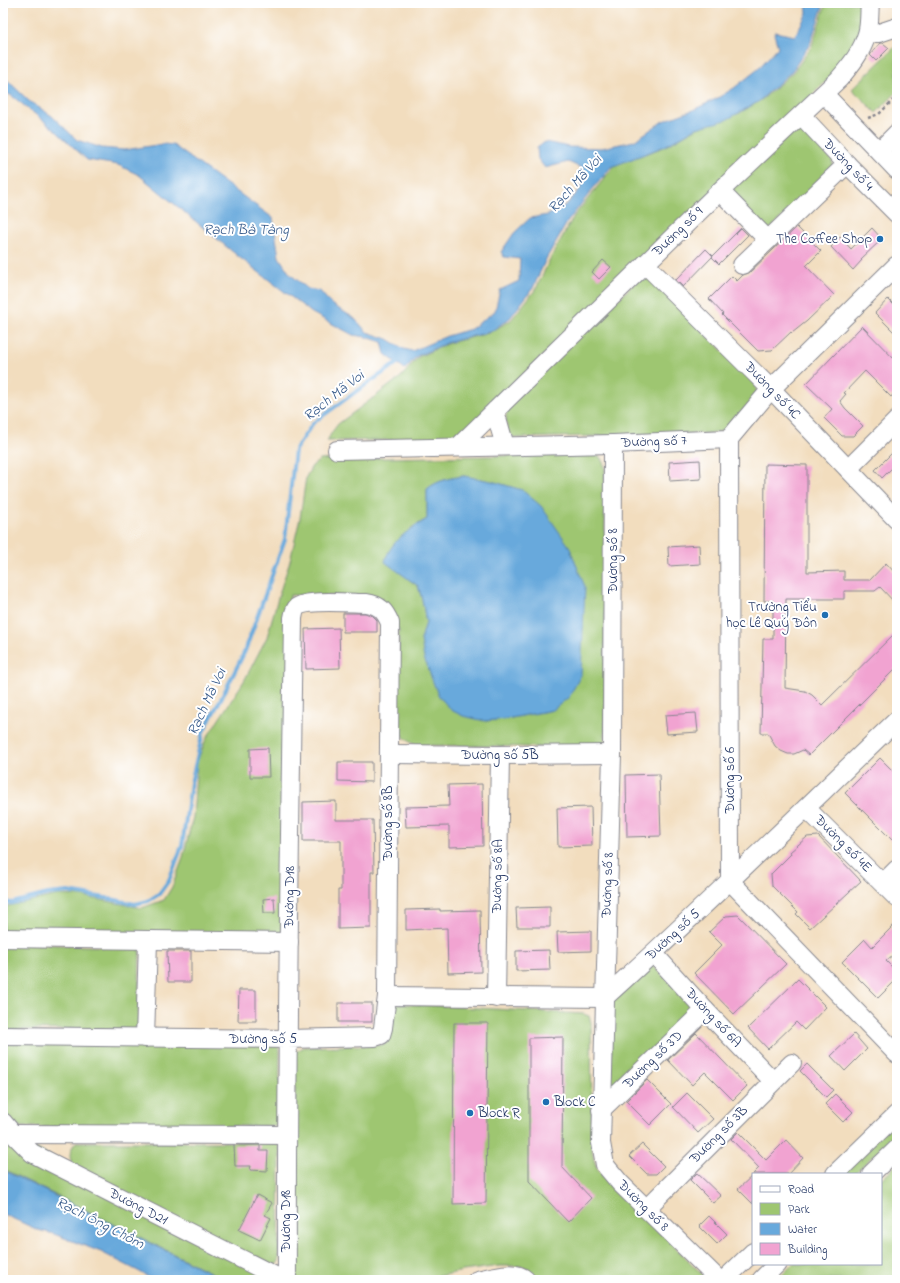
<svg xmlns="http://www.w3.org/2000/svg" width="900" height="1283" font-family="'Indie Flower',sans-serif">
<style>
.green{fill:#9ec671;stroke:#5c7a68;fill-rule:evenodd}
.water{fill:#68a9dc;stroke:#426c9d}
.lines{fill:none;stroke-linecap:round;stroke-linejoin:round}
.stream{stroke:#68a9dc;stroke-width:4}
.building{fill:#f1a3d1}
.minor-casing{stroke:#86868e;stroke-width:20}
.path{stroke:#86868e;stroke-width:2.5;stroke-dasharray:3 3;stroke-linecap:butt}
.minor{stroke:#fff;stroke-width:18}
.poi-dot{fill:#1f6fb2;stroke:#fff;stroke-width:1.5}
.labels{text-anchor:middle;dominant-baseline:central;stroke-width:4;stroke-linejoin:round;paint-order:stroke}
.street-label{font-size:14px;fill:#1b2f5e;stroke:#fff}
.poi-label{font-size:14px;fill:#1b2f5e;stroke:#fff;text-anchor:end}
.water-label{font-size:15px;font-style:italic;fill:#365a8a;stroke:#fff}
</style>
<rect width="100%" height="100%" fill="#fff"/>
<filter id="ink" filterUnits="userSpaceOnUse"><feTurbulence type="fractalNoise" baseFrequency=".025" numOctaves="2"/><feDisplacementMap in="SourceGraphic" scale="8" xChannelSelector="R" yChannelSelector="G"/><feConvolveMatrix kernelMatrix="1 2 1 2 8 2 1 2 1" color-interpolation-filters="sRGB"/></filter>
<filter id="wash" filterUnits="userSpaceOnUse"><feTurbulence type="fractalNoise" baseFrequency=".012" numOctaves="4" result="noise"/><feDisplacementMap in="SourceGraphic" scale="16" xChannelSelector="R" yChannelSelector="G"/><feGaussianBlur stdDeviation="0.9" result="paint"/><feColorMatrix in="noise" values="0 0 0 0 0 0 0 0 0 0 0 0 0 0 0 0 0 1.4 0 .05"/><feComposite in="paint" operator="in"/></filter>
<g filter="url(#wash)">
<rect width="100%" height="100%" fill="#f2ddbe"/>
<g class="green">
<polygon points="826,3 864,3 863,28 848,60 457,439 327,441 332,432 338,424 401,377 418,357 449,343 489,333 511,320 536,289 550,259 574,216 615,165 664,147 699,127 740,113 764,98 794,71 811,48"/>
<polygon points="897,45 897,92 876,113 852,89"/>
<polygon points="797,128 802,129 832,160 833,167 768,231 733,199 730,186"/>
<path d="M650,279L755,383L757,391L756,399L726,429L716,433L515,438L508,433C506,423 505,416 508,406L638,280Z"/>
<path d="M595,454L601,458L605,467V741C601,746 597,747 592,748L417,745C405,741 400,735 398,722L399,630L372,596L290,595L285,924L283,931L278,934L3,931V907L58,895L81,896L142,908L164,900L172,887L182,861L193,817L197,762L206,739L244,681L267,637L279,594L290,561L300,518L306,477L312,466L320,460L335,459ZM464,476L491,481L522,490L553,710L506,719L485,721L421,640L426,622L422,599L418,586L407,578L411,528L427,519V489C438,480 451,478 464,476Z"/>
<polygon points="3,943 140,948 138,1026 134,1029 3,1030"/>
<polygon points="652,965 696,1007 611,1089 611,1000"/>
<path d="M394,1004H405L583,1014L589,1016L591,1022L592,1147C593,1159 595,1166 602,1175L704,1276L706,1280H541L528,1268L520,1266H499L463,1271L420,1280H296L295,1279V1052L304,1047L380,1045L385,1044L387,1041Z"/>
<polygon points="3,1041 277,1046 280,1050 279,1124 275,1126 21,1127 13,1123 3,1112"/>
<polygon points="897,1119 897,1133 854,1174 840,1174"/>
<polygon points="3,1130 272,1280 226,1280 5,1170 3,1168"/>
<path d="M76,1142H275L278,1145L280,1150L279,1261L276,1265L273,1267L74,1167C68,1158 69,1150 76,1142Z"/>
<polygon points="897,1164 897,1280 777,1280 793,1264 881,1264 881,1179"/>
</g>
<g class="water">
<polygon points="806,3 824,3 810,44 792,71 758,102 726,120 696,128 665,146 611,167 592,190 568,221 546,259 533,288 510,318 490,332 449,342 417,356 405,369 385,354 382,342 366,337 353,335 312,313 239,257 139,175 118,165 87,160 54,129 12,96 3,91 3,76 29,101 52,116 77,140 102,148 124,150 163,144 173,145 273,218 279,257 290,274 308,289 320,291 331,304 354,318 367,332 388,339 404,349 412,351 447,336 471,329 495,311 500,290 519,281 520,259 504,257 501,252 514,233 530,218 548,215 567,204 581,188 584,169 568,162 545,168 538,159 537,148 545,142 569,147 602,148 634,141 663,121 693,110 716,99 734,88 757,70 778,47 774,34 775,32 795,36 807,13"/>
<path d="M464,476L491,481L522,490L541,506L569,546L585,587L581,675L569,697L553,710L506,719L485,721L463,716L451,710L438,695L424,658L421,640L426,622L422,599L418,586L385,562C389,542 410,529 427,519V489C438,480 451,478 464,476Z"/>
<polygon points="3,1169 5,1171 225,1280 153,1280 140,1272 101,1252 54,1234 38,1230 3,1214"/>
</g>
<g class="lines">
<polyline class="stream" points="3,902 12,903 48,894 68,892 106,898 135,904 148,901 159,894 169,880 182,846 191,783 203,732 224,693 245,651 285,539 295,450 313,423 357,391 400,361"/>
</g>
<g id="blocks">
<g class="building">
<polygon points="880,43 883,43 889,48 876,61 870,55"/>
<polygon points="797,227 821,251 806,266 834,295 807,321 792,333 791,332 772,350 758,351 722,315 723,314 709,299 732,276 737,281 743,275 749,273"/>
<polygon points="741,228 748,235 719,264 712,257"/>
<polygon points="872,228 882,239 861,259 862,260 853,270 831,247 840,237 851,249"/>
<polygon points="706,249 713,256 683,287 676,280"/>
<polygon points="603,260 611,267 599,279 592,272"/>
<polygon points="888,299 897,308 897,335 875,313"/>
<polygon points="862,326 897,362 897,390 891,397 865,371 844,393 846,394 840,401 845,408 863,426 853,436 842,436 824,418 832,409 806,384"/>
<polygon points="897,448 897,463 882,478 875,470"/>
<polygon points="700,460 701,479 670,481 669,462"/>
<polygon points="765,464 807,465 807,572 844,571 844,580 870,580 886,563 897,575 897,605 880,587 875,591 844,591 844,599 786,599 785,688 805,691 812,695 822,705 897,631 897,667 809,755 803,750 794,754 788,754 781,751 775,746 768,733 761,733 763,639 773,639 773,601 764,601"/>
<polygon points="699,545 700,564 669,566 668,547"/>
<polygon points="343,613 365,613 373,616 377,620 377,632 343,632"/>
<polygon points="339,628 340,668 306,669 305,629"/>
<polygon points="696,713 698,732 667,734 665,715"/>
<polygon points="268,748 269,777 250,777 250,749"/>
<polygon points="880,758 897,775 897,845 845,793"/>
<polygon points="338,762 372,762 372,782 338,781"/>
<polygon points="659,774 661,836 627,837 626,775"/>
<polygon points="482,784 483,846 449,847 449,826 406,827 405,807 449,806 448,785"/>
<polygon points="336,801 336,820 373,820 374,872 371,872 371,928 338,929 338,890 341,890 341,841 303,841 303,802"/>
<polygon points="591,807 592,846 558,847 557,808"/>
<polygon points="818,836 861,881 810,928 796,914 798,912 772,886 771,874 791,854 790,852 807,837"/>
<polygon points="274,898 275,913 264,913 263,899"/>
<polygon points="550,907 550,927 517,927 516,908"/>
<polygon points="440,909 440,911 480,910 481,972 448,973 447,928 406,930 406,910"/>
<polygon points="738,915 786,964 734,1014 694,973 722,945 709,932 726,916"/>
<polygon points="897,922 897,951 886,961 897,972 897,979 878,998 842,962 865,939 872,947"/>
<polygon points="591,931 591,951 558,952 557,932"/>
<polygon points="549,950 550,970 516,971 516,951"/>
<polygon points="167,951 191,951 191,982 168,982"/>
<polygon points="798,979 826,1007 804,1030 796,1022 768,1049 748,1028"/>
<polygon points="239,990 256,990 256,1021 238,1021"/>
<rect x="338" y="1003" width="34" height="19"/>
<polygon points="454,1023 488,1023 486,1203 453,1204"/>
<polygon points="696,1033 747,1086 733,1100 705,1072 692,1085 668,1060"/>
<polygon points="854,1034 867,1049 845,1071 831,1056"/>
<polygon points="563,1037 562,1167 591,1198 568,1222 529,1181 529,1038"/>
<polygon points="807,1064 833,1090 826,1097 800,1071"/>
<polygon points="647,1080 671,1104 650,1125 626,1101"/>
<polygon points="687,1093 713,1119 698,1133 673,1107"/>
<polygon points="835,1094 853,1112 843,1122 825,1104"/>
<polygon points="738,1132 766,1160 786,1140 803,1158 788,1174 753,1174 759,1168 731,1139"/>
<polygon points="642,1144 664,1166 656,1174 647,1174 629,1156"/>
<polygon points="234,1145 260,1145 260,1151 268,1151 267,1171 250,1170 251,1166 235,1166"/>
<polygon points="697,1173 721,1196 713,1203 690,1180"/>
<polygon points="753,1175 753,1204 738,1189"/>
<polygon points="257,1195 272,1203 265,1215 271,1218 260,1240 239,1230"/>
<polygon points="709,1216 727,1234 717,1244 699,1226"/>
</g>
</g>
</g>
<g filter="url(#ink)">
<use href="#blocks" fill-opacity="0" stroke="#86868e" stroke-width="1"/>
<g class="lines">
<g class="minor-casing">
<g id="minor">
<polyline points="868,33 879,33 897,27"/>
<polyline points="824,94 897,170"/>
<polyline points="801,115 847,164 897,214"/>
<polyline points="879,151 897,133"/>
<polyline points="720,191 768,240"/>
<polyline points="645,264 771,389 897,520"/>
<polyline points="742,265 847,164"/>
<polyline points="495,411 505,446"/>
<polyline points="729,439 730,881 897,1054"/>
<polyline points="613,444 612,754 601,1143 605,1165 620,1183 719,1280"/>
<path d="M458,447L720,191L839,79C850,66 862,52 867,34C870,25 869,13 870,3"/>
<polyline points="337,450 613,444 729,439 771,389 897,265"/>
<polyline points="848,469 897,420"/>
<polyline points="389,754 500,755 612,754"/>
<polyline points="806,808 897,898"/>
<polyline points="883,883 897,869"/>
<polyline points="3,938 289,942"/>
<polyline points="654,954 705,1010 773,1081"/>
<path d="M387,996L604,998C704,908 800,813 897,720"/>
<polyline points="496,998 500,755"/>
<path d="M3,1036L287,1039L375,1037L381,1035L383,1028L387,996L390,623C385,611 380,605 366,603C352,603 307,599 297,607C294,610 294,614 293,618C290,839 286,1059 287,1280"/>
<polyline points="145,1038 148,941"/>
<polyline points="601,1110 705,1010"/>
<polyline points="3,1122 13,1134 32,1153 283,1280"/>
<polyline points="13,1134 286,1135"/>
<polyline points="835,1174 897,1114"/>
<polyline points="871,1174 897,1149"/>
<polyline points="646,1209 792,1063"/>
<path d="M477,1280C492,1277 514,1269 526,1280"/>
<polyline points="724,1280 753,1252"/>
<polyline points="761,1280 777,1264"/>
</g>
</g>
<polyline class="path" points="868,118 879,114 897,96"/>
<use href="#minor" class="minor"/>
</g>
</g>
<g class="poi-dot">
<circle cx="880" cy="239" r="4"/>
<circle cx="825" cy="615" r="4"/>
<circle cx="546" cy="1102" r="4"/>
<circle cx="470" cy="1113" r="4"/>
</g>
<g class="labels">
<g class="street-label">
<text transform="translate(848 165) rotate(46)">Đường số 4</text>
<text transform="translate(678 232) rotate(-44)">Đường số 9</text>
<text transform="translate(772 391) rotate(46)">Đường số 4C</text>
<text transform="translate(654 442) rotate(-2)">Đường số 7</text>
<text transform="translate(613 561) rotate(-90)">Đường số 8</text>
<text x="500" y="755">Đường số 5B</text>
<text transform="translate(730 780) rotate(-90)">Đường số 6</text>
<text transform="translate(388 823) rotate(-90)">Đường số 8B</text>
<text transform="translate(843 844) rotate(45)">Đường số 4E</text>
<text transform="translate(498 876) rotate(-89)">Đường số 8A</text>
<text transform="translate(608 885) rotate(-88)">Đường số 8</text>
<text transform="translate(290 897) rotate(-89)">Đường D18</text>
<text transform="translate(673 935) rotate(-43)">Đường số 5</text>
<text transform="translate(713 1018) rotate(47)">Đường số 6A</text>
<text x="263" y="1039">Đường số 5</text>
<text transform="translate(653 1060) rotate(-44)">Đường số 3D</text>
<text transform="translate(719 1135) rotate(-45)">Đường số 3B</text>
<text transform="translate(643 1206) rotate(45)">Đường số 8</text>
<text transform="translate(138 1207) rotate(27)">Đường D21</text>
<text transform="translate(286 1221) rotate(-90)">Đường D18</text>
</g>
<g class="poi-label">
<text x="872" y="239">The Coffee Shop</text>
<text x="817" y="607">Trường Tiểu<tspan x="817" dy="16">học Lê Quý Đôn</tspan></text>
<text x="554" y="1102" text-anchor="start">Block C</text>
<text x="478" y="1113" text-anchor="start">Block R</text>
</g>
<g class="water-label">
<text transform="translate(575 184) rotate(-48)">Rạch Mã Voi</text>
<text x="246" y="230">Rạch Bà Tàng</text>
<text transform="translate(334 396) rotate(-38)">Rạch Mã Voi</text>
<text transform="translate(207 702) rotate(-65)">Rạch Mã Voi</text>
<text transform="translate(100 1223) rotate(27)">Rạch Ông Chồm</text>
</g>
</g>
<rect width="900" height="1283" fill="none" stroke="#fff" stroke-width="16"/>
<rect x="752" y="1173" width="130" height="92" fill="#ffffff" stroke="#a4acbf"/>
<rect x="760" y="1186" width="20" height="6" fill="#ffffff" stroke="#a4acbf"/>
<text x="788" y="1193" font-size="12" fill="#1b2f5e">Road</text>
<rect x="760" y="1203" width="20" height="12" fill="#9ec671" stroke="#a4acbf"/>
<text x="788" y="1213" font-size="12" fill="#1b2f5e">Park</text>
<rect x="760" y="1223" width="20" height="12" fill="#68a9dc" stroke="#a4acbf"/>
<text x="788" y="1233" font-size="12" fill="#1b2f5e">Water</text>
<rect x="760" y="1243" width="20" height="12" fill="#f1a3d1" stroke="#a4acbf"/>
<text x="788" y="1253" font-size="12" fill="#1b2f5e">Building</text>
</svg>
